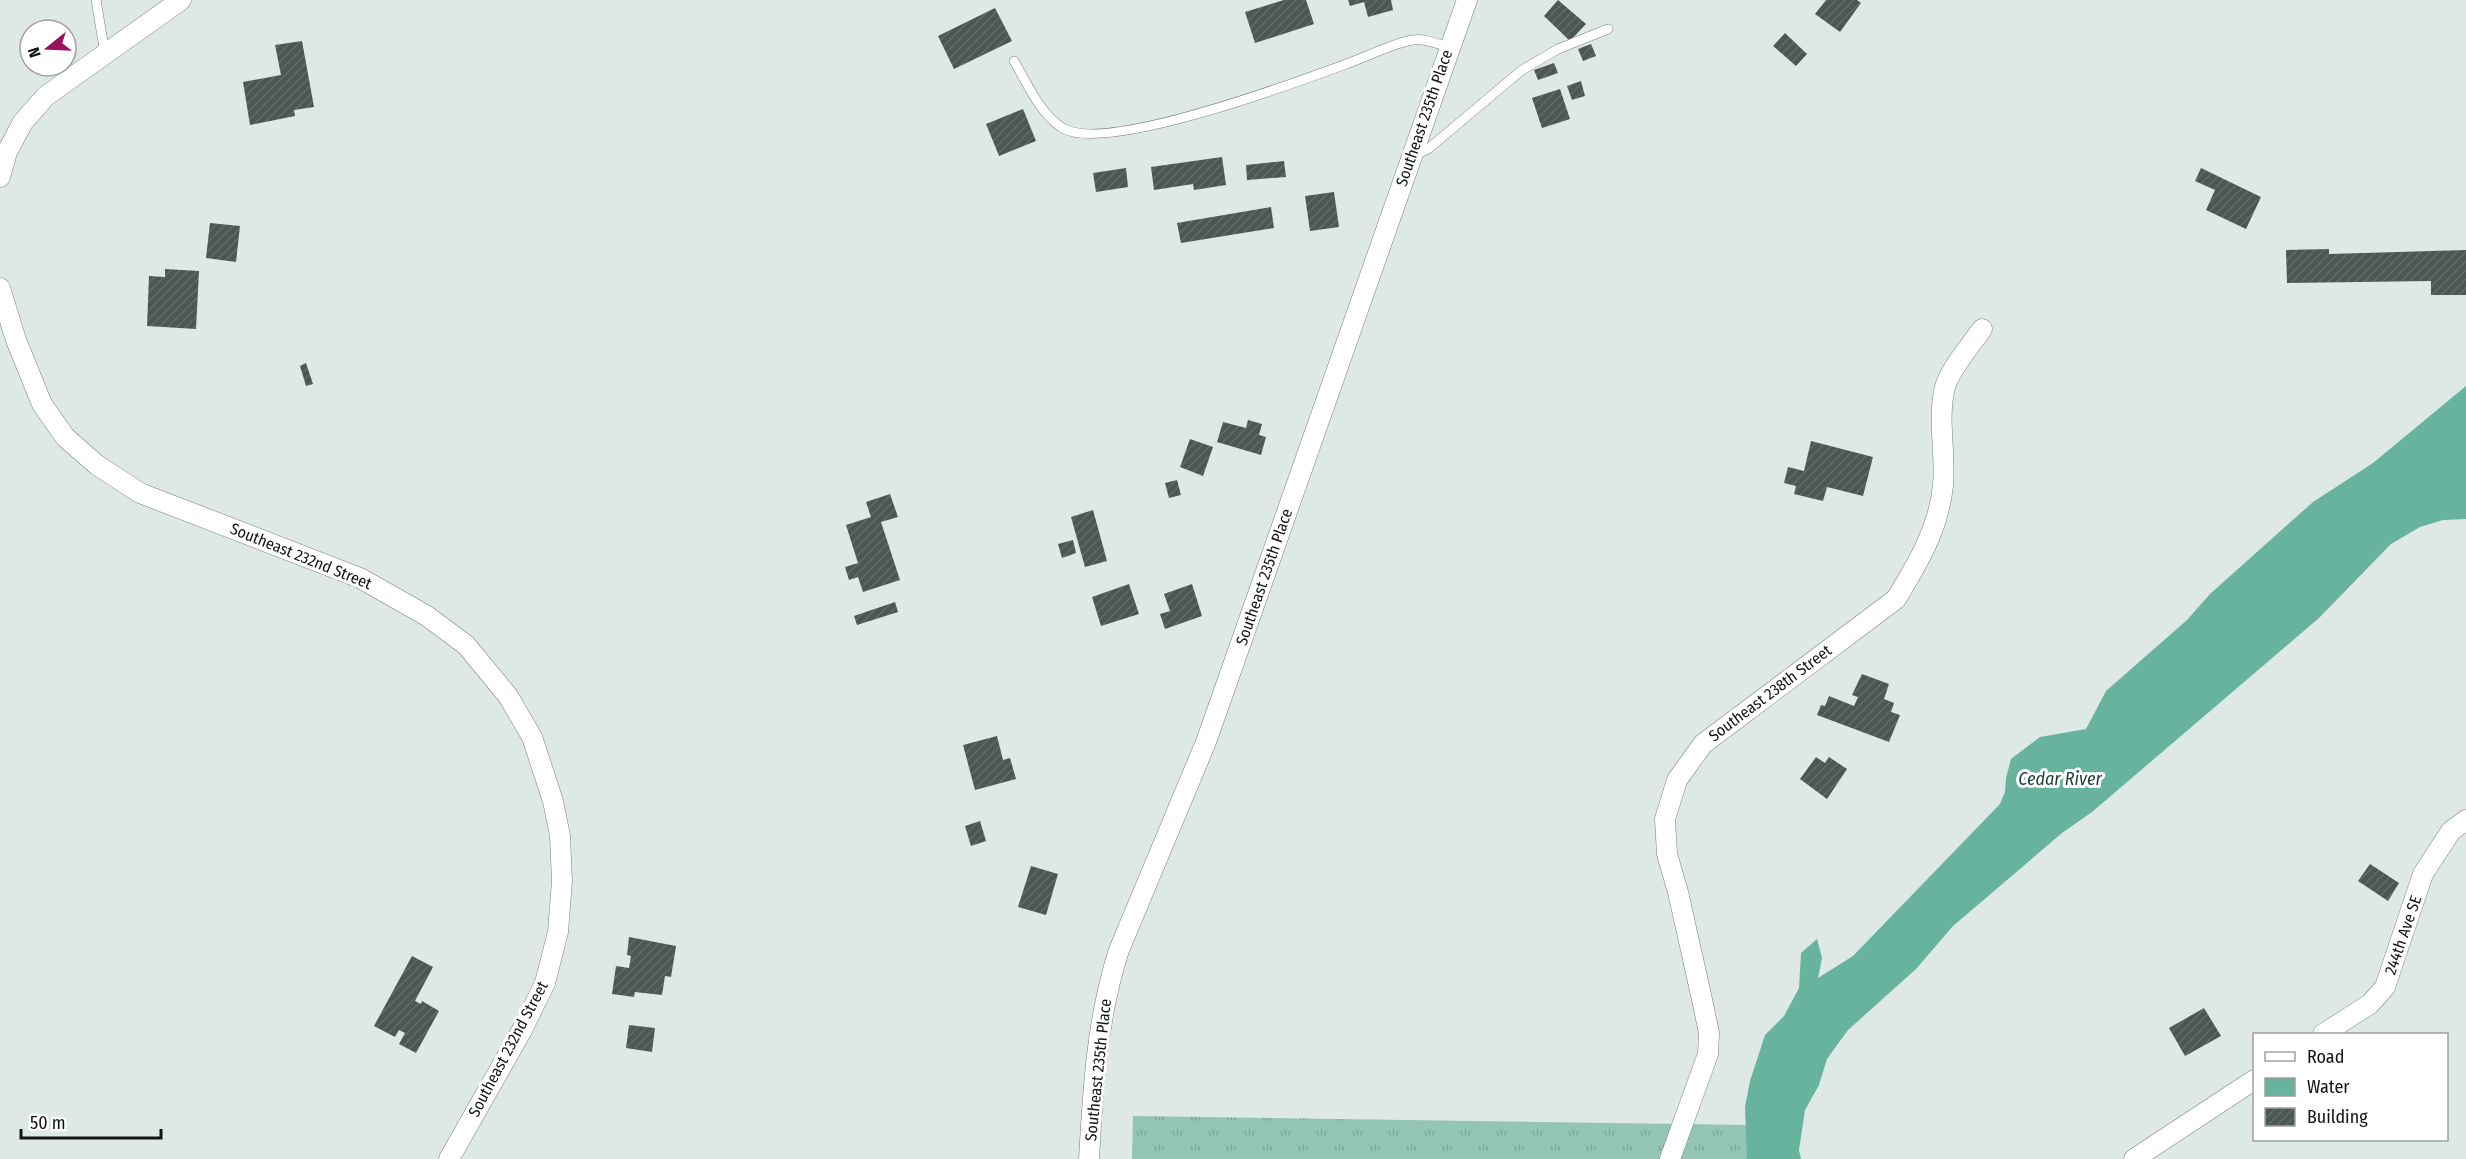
<svg xmlns="http://www.w3.org/2000/svg" width="2466" height="1159" font-family="'Fira Sans Condensed',sans-serif">
<style>
.grass{fill:url(#grass-tufts)}
.water{fill:#67b39d}
.building{fill:url(#building-hatch)}
.lines{fill:none;stroke-linecap:round;stroke-linejoin:round}
.lane-casing{stroke:#76807c;stroke-width:10}
.street-casing{stroke:#76807c;stroke-width:21}
.lane{stroke:#fff;stroke-width:9}
.street{stroke:#fff;stroke-width:20}
.labels{text-anchor:middle;dominant-baseline:central;stroke-width:6;stroke-linejoin:round;paint-order:stroke}
.street-label{font-size:16px;fill:#101413;stroke:#fff}
.water-label{font-size:18px;font-style:italic;fill:#1a3e35;stroke:#fff}
</style>
<defs>
<pattern id="grass-tufts" width="24" height="20" patternUnits="userSpaceOnUse" patternTransform="scale(1.5)"><rect width="24" height="20" fill="#93c5b5"/><path d="M3 7l-1-3M5 7V3M7 7l1-3M15 17l-1-3M17 17v-4M19 17l1-3" fill="none" stroke="#7ea89b"/></pattern>
<pattern id="building-hatch" width="6" height="6" patternUnits="userSpaceOnUse" patternTransform="scale(1.5)"><rect width="6" height="6" fill="#4c5652"/><path d="M-1 1l2-2M0 6l6-6M5 7l2-2" fill="none" stroke="#616a66"/></pattern>
</defs>
<rect width="100%" height="100%" fill="#dee9e5"/>
<polygon class="grass" points="1133,1116 1750,1125 1751,1159 1132,1159"/>
<polygon class="water" points="2466,386 2466,519 2443,520 2420,527 2391,544 2319,618 2092,812 2062,833 1953,926 1916,969 1848,1030 1827,1059 1819,1085 1805,1110 1799,1150 1801,1159 1747,1159 1745,1107 1750,1081 1765,1035 1784,1016 1799,988 1801,953 1817,939 1822,958 1818,978 1853,956 2000,804 2005,792 2006,778 2011,759 2040,737 2086,729 2106,691 2187,620 2210,594 2313,502 2373,463"/>
<g class="building">
<polygon points="1284,0 1306,0 1314,24 1255,43 1245,12"/>
<polygon points="1348,0 1391,0 1393,10 1368,17 1364,2 1350,6"/>
<polygon points="1558,0 1586,24 1570,41 1544,16"/>
<polygon points="1826,0 1857,0 1861,3 1840,32 1815,14"/>
<polygon points="995,8 1012,41 954,69 938,36"/>
<polygon points="1785,33 1807,54 1796,66 1773,46"/>
<polygon points="302,41 314,107 294,110 295,116 250,125 243,82 281,75 275,45"/>
<polygon points="1591,44 1596,56 1583,61 1578,49"/>
<polygon points="1554,63 1558,73 1538,80 1534,70"/>
<polygon points="1581,81 1585,96 1572,100 1567,86"/>
<polygon points="1560,89 1570,119 1542,128 1532,98"/>
<polygon points="1023,109 1036,141 999,156 986,124"/>
<polygon points="1222,157 1226,185 1194,190 1193,184 1154,190 1151,167"/>
<polygon points="1284,161 1286,177 1247,180 1246,165"/>
<polygon points="1126,168 1128,187 1096,192 1093,173"/>
<polygon points="2201,168 2261,197 2246,229 2206,210 2215,190 2195,181"/>
<polygon points="1334,192 1339,227 1310,231 1305,196"/>
<polygon points="1271,207 1274,228 1181,243 1177,223"/>
<polygon points="210,223 240,226 236,262 206,258"/>
<polygon points="2329,249 2329,254 2466,250 2466,295 2431,295 2431,281 2287,283 2286,250"/>
<polygon points="165,269 199,271 196,329 147,326 149,276 165,277"/>
<polygon points="306,363 313,384 306,386 300,366"/>
<polygon points="1248,420 1262,424 1259,435 1266,437 1261,455 1217,442 1223,422 1246,428"/>
<polygon points="1190,439 1213,447 1203,476 1180,467"/>
<polygon points="1811,441 1873,457 1863,496 1827,487 1823,501 1794,494 1796,486 1784,483 1788,467 1804,471"/>
<polygon points="1177,480 1181,495 1169,498 1165,483"/>
<polygon points="890,494 898,517 881,522 900,580 863,592 858,577 849,580 845,567 858,563 846,525 871,517 866,502"/>
<polygon points="1093,510 1107,561 1085,567 1071,517"/>
<polygon points="1073,540 1076,553 1062,558 1058,544"/>
<polygon points="1129,584 1139,614 1101,626 1092,597"/>
<polygon points="1192,584 1202,616 1165,629 1160,614 1170,611 1164,594"/>
<polygon points="895,602 898,612 857,625 854,616"/>
<polygon points="1862,674 1889,684 1884,699 1894,703 1891,712 1900,715 1889,742 1817,715 1821,705 1825,706 1829,696 1854,706 1858,697 1852,695"/>
<polygon points="997,736 1003,760 1010,758 1016,779 975,790 963,745"/>
<polygon points="1816,757 1825,763 1829,757 1847,769 1827,799 1800,779"/>
<polygon points="980,821 986,841 971,846 965,826"/>
<polygon points="2370,864 2399,883 2388,901 2358,881"/>
<polygon points="1031,866 1058,874 1046,915 1018,907"/>
<polygon points="629,937 676,946 671,977 665,976 662,995 635,992 634,997 612,994 616,966 629,968 631,956 627,955"/>
<polygon points="412,956 433,967 415,1001 421,1004 422,1001 439,1011 416,1053 399,1044 405,1033 399,1030 395,1037 374,1026"/>
<polygon points="2204,1008 2221,1036 2185,1056 2169,1028"/>
<polygon points="629,1025 655,1028 652,1052 626,1048"/>
</g>
<g class="lines">
<g class="lane-casing">
<g id="lane">
<polyline points="96,0 105,54"/>
<path d="M1014,61C1027,83 1039,112 1061,127C1101,156 1300,81 1349,63C1366,57 1396,42 1413,40C1424,38 1438,44 1448,47"/>
<polyline points="1413,156 1428,149 1522,70 1558,49 1608,29"/>
</g>
</g>
<g class="street-casing">
<g id="street">
<polyline points="0,177 7,152 23,122 46,96 181,0"/>
<polyline points="0,288 16,340 42,404 65,437 97,465 140,493 360,578 427,616 466,645 508,696 532,737 553,801 560,836 562,881 558,932 545,983 522,1030 449,1159"/>
<polyline points="2323,1034 2370,1004 2385,987 2423,874 2451,831 2466,820"/>
<path d="M1089,1159C1093,1088 1097,1018 1119,950L1206,742L1467,0"/>
<path d="M1670,1159L1708,1054L1709,1033L1703,1004L1678,892L1667,854L1665,819L1677,780L1703,744L1896,599C1918,563 1939,528 1943,485C1946,453 1937,419 1945,387C1950,369 1971,345 1982,329"/>
<polyline points="2134,1159 2254,1080"/>
</g>
</g>
<use href="#lane" class="lane"/>
<use href="#street" class="street"/>
</g>
<g class="labels">
<g class="street-label">
<text transform="translate(1424 118) rotate(-71)">Southeast 235th Place</text>
<text transform="translate(301 556) rotate(22)">Southeast 232nd Street</text>
<text transform="translate(1264 577) rotate(-71)">Southeast 235th Place</text>
<text transform="translate(1770 693) rotate(-37)">Southeast 238th Street</text>
<text transform="translate(2403 935) rotate(-71)">244th Ave SE</text>
<text transform="translate(508 1049) rotate(-62)">Southeast 232nd Street</text>
<text transform="translate(1098 1070) rotate(-84)">Southeast 235th Place</text>
</g>
<g class="water-label">
<text x="2060" y="779">Cedar River</text>
</g>
</g>
<rect x="2253" y="1033" width="195" height="108" fill="#ffffff" stroke="#9fa1a1" stroke-width="1.5"/>
<rect x="2265" y="1052" width="30" height="9" fill="#ffffff" stroke="#9fa1a1" stroke-width="1.5"/>
<text x="2307" y="1063" font-size="18" fill="#101413">Road</text>
<rect x="2265" y="1078" width="30" height="18" fill="#67b39d" stroke="#9fa1a1" stroke-width="1.5"/>
<text x="2307" y="1093" font-size="18" fill="#101413">Water</text>
<rect x="2265" y="1108" width="30" height="18" fill="url(#building-hatch)" stroke="#9fa1a1" stroke-width="1.5"/>
<text x="2307" y="1123" font-size="18" fill="#101413">Building</text>
<g transform="translate(48 48) rotate(252)"><circle r="28" fill="#ffffff" stroke="#9fa1a1" stroke-width="1.5"/>
<path d="M0-4.5L10 22L0 15L-10 22Z" fill="#9b0f5f"/>
<text y="-9" font-size="16" font-weight="bold" text-anchor="middle" fill="#101413">N</text>
</g>
<path d="M21 1129v9h140v-9" fill="none" stroke="#101413" stroke-width="3"/>
<text x="30" y="1129" font-size="18" fill="#101413" stroke="#ffffff" stroke-width="4.5" paint-order="stroke">50 m</text>
</svg>
